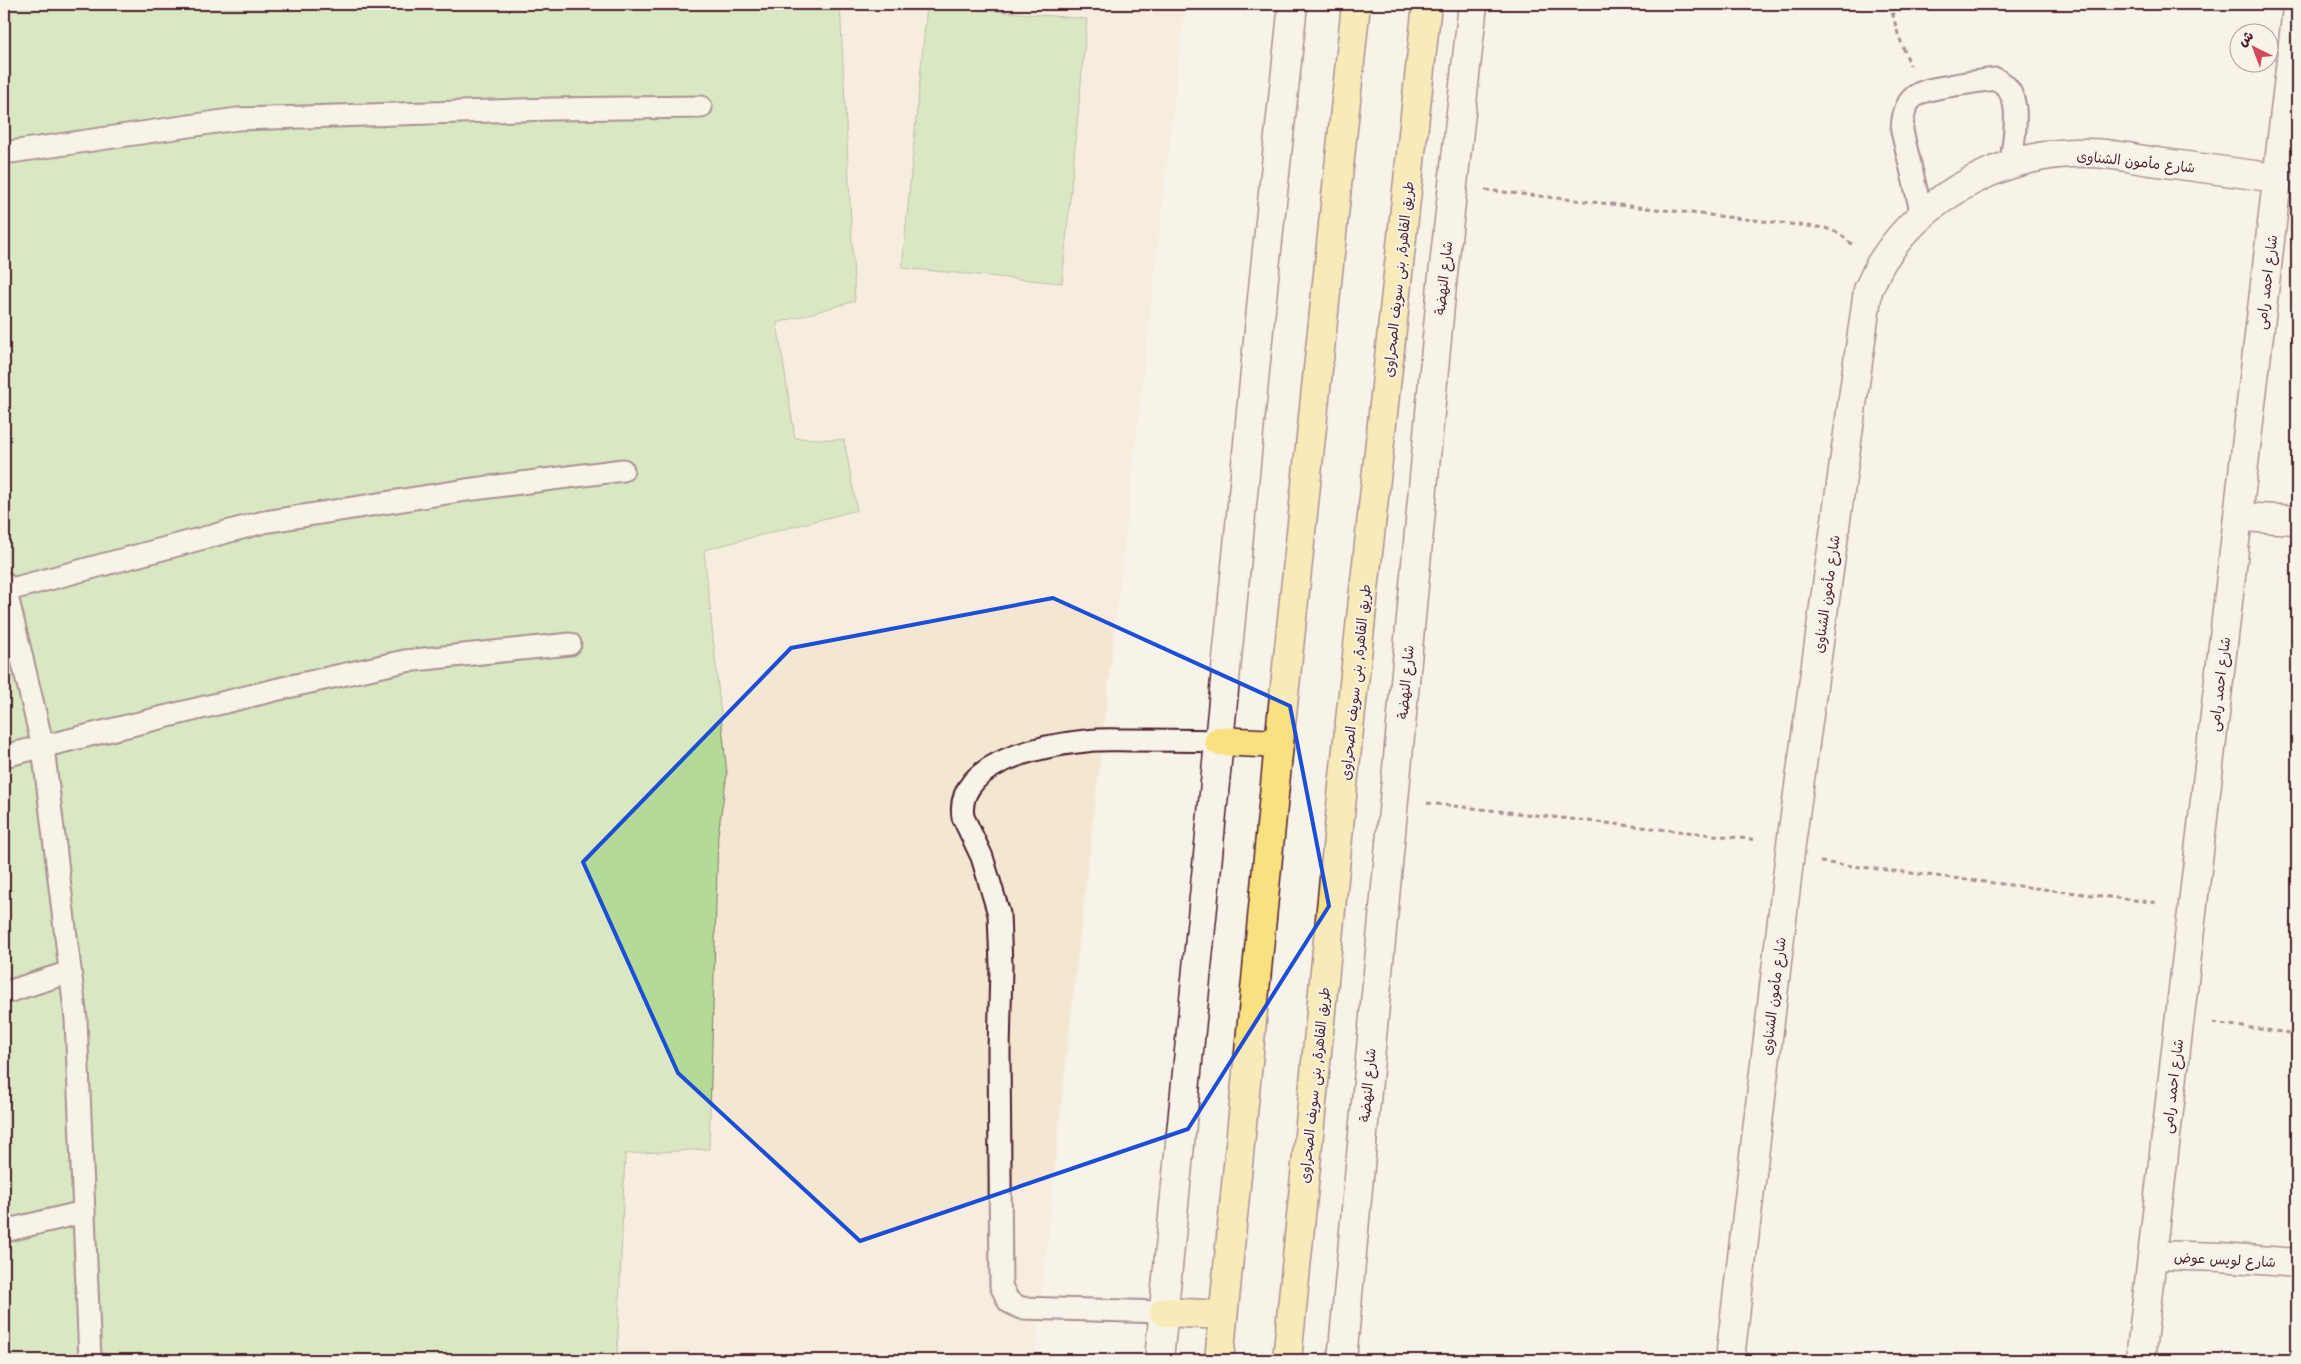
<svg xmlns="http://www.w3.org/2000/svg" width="2301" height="1364" font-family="'Playpen Sans','Playpen Sans Arabic',sans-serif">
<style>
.built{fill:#f3e7d2}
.green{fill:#b3db97;stroke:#7e7d61}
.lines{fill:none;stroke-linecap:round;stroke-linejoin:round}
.service-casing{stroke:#4a1f2b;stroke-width:25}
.minor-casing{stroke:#4a1f2b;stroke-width:31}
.primary-casing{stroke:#4a1f2b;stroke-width:31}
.path{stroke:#4a1f2b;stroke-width:3;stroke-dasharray:5 4;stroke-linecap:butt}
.service{stroke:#f7f3e8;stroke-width:21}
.minor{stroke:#f7f3e8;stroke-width:28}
.primary{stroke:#f9e181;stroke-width:28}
.marked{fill:none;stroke:#1d4ed8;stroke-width:4;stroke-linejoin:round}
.labels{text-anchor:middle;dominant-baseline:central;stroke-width:4;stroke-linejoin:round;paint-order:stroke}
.street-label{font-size:14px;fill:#4a1f2b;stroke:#f7f3e8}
</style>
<rect width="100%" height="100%" fill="#f7f3e8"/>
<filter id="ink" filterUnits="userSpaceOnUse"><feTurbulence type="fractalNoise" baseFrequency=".02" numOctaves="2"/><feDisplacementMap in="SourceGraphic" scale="10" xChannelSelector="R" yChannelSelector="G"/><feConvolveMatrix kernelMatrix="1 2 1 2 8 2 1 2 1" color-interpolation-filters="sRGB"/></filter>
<g filter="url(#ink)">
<polygon class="built" points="840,4 1185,4 1062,1097 1035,1360 617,1360 624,1154 709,1149 718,834 727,774 704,550 795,438 777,323 855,301"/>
<g class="green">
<polygon points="4,4 840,4 855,301 777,323 795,438 844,440 857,510 704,550 727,774 718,834 709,1149 625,1154 617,1360 4,1360"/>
<polygon points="927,5 1087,19 1062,283 902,268"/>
</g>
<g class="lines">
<g class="service-casing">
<g id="service">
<polyline points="4,153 237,119 552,109 701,107"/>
<path d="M1922,215L1902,131C1903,95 1917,91 1949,86C1965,83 1980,81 1996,79C2026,93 2013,137 2011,164"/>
<polyline points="4,583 43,747 76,1019 90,1360"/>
<polyline points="4,591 264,522 466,490 623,470"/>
<polyline points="4,756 283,688 405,661 570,644"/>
<polyline points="4,993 70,972"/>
<polyline points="4,1231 84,1212"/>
<path d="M1164,1312L1021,1308L1009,1302L1001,1286L999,1051L1001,966L999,914L982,857L963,817C954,761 1047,745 1086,741C1101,739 1116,740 1131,740C1161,740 1190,740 1219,741"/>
</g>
</g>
<g class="minor-casing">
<g id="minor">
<polyline points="2238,517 2297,520"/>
<polyline points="2153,1255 2221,1257 2297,1263"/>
<polyline points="1159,1360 1264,278 1293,4"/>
<polyline points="1342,1360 1442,284 1473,4"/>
<path d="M1733,1360L1731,1350L1791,844L1868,290C1873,280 1877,269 1883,260C1927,193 2010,150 2090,153C2110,153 2130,158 2150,161C2192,167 2235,172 2277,178"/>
<polyline points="2140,1360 2297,8"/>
</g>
</g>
<g class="primary-casing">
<g id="primary">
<polyline points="1219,741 1279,744"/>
<polyline points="1164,1312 1223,1315"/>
<polyline points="1219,1360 1279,744 1356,4"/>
<polyline points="1287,1360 1343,786 1427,4"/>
</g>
</g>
<g class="path">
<polyline points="1890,4 1898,34 1910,65"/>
<polyline points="1485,190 1825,228 1839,233 1854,246"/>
<polyline points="1427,803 1758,840"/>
<polyline points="1820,862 2159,903"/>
<polyline points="2213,1023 2297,1034"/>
</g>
<use href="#service" class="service"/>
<use href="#minor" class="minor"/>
<use href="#primary" class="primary"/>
</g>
</g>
<path d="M0 0H2301V1364H0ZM1053,598L1290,706L1329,906L1188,1129L860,1241L678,1073L583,862L791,648Z" fill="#f7f3e8" fill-opacity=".55" fill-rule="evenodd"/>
<path class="marked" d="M1053,598L1290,706L1329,906L1188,1129L860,1241L678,1073L583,862L791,648Z"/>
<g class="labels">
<g class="street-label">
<text transform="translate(2136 161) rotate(6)">شارع مأمون الشناوى</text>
<text transform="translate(1443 278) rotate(-84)">شارع النهضة</text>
<text transform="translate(1398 279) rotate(-84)">طريق القاهرة, بنى سويف الصحراوى</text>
<text transform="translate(2266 282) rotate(-83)">شارع احمد رامى</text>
<text transform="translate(1826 594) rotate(-82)">شارع مأمون الشناوى</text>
<text transform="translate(1355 682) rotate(-84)">طريق القاهرة, بنى سويف الصحراوى</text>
<text transform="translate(1405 682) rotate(-85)">شارع النهضة</text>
<text transform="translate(2219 684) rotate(-83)">شارع احمد رامى</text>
<text transform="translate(1773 996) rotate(-83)">شارع مأمون الشناوى</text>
<text transform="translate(1314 1085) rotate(-84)">طريق القاهرة, بنى سويف الصحراوى</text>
<text transform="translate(1367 1085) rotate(-85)">شارع النهضة</text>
<text transform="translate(2172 1086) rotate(-83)">شارع احمد رامى</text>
<text transform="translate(2225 1259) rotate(3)">شارع لويس عوض</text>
</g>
</g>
<rect width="2301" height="1364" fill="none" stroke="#f7f3e8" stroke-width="20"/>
<rect x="10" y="10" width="2281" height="1344" fill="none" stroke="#4a1f2b" stroke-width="2" filter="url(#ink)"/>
<g transform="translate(2254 48) rotate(318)"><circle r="24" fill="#f7f3e8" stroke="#b29e9c"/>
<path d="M0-4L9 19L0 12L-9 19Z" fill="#d1495b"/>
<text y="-8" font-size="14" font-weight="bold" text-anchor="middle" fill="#4a1f2b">ش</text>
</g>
</svg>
